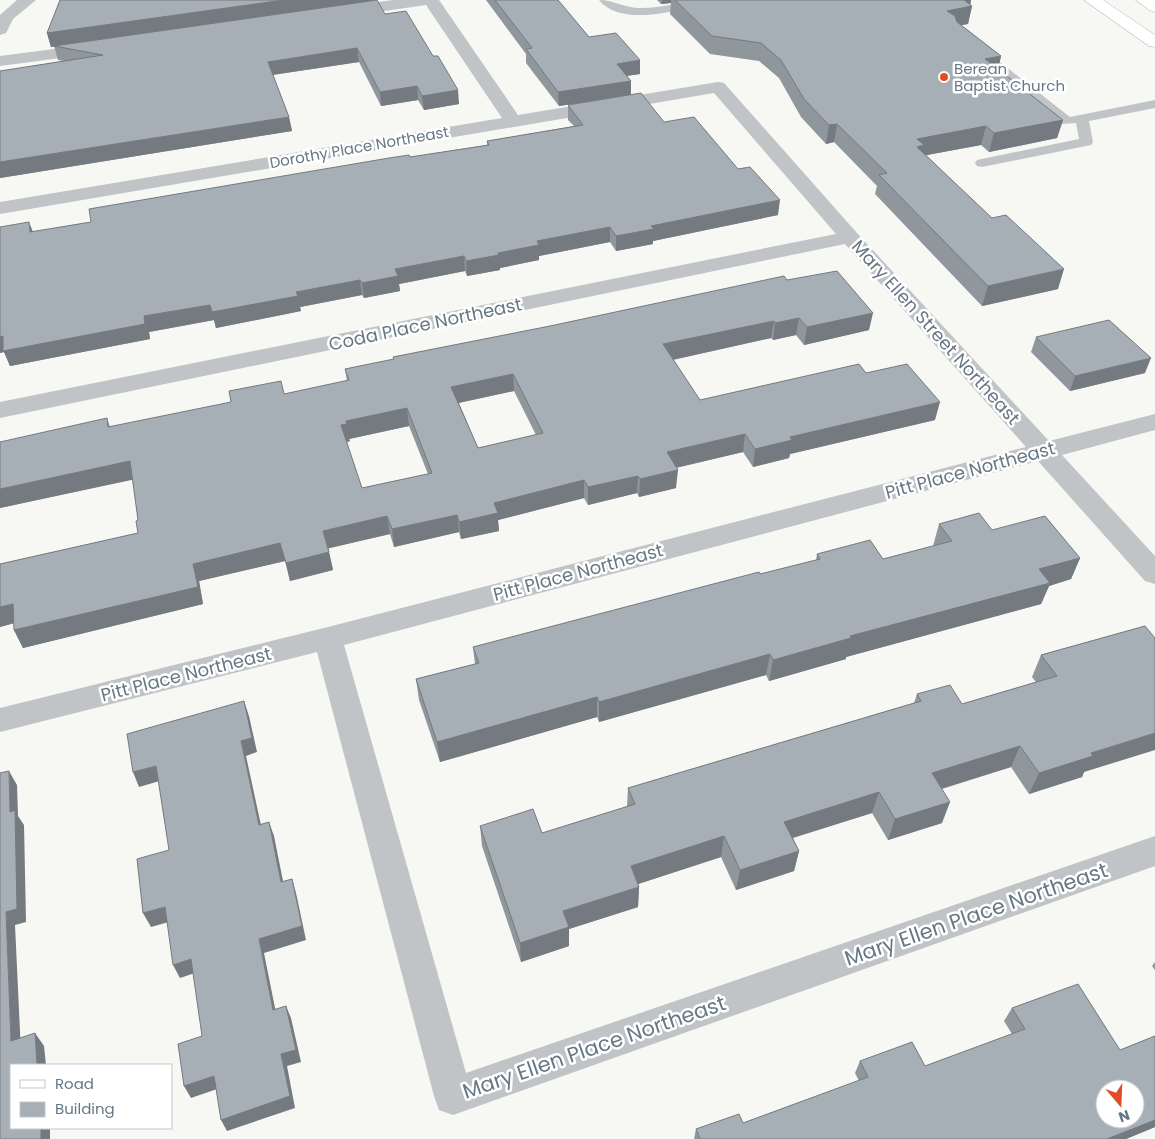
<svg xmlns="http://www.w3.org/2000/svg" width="1155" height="1139" font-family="Poppins,sans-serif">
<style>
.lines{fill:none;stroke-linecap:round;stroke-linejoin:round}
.secondary-casing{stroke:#b2b8bc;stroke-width:1}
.lane{fill:#c0c4c7;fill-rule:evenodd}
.street{fill:#c0c4c7;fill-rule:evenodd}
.secondary{fill:#fff;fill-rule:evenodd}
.wall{fill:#8f969c;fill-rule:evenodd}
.shaded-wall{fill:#747a7f}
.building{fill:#a6afb5;stroke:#747a7f;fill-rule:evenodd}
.poi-dot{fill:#e34b27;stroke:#fff;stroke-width:2}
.labels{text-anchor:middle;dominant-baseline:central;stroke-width:5;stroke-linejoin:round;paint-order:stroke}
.far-poi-label{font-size:15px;fill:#667884;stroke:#fff;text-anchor:start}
.far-street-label{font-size:15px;fill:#667884;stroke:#fff}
.street-label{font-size:18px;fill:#667884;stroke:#fff}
.near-street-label{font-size:21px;fill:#667884;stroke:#fff}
</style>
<rect width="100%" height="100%" fill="#f7f7f3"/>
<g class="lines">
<g class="secondary-casing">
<g id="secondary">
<polygon points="1084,0 1103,0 1155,35 1155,47 1149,46"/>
<polygon points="1136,0 1155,0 1155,12 1149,10"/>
</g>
</g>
<g class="lane">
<path d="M599,0C613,0 623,7 637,8C662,9 686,0 712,0L710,2C681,10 621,28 599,0Z"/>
<polygon points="978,47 982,48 1070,117 1155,100 1155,108 1089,121 1093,142 1091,145 982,167 977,166 975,163 977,160 1079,139 1076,123 1062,124 974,54 972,51"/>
</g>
<g class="street">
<polygon points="17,0 36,0 13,19 6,33 0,35 0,15"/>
<polygon points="393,0 439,0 518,115 718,82 724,83 857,233 1049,441 1155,414 1155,430 1062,455 1155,556 1155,584 1145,581 1038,461 344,645 466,1073 1155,836 1155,866 453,1115 439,1110 434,1096 317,652 0,732 0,708 328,627 1026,447 845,244 0,418 0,402 836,234 714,93 0,214 0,202 502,118 426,5 343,17 335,12 343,7"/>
<polygon points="93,44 99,45 101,49 99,53 0,66 0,56"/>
</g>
<use href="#secondary" class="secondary"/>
</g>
<g class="wall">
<polygon points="60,0 372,0 459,104 424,110 418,100 381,106 359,62 273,75 289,117 292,131 0,178 0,71 64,61 58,60 54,46 51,47 47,33"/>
<polygon points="486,0 558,0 589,37 640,74 627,76 631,81 631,95 559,106 526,63 526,54"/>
<polygon points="657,0 971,0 970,5 972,6 968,24 961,25 1001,56 998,69 1063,120 1057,138 989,152 981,145 926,155 1058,289 982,306 875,194 877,186 834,142 826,144 801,117 779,78 759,61 710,54 670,14 671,3 661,4"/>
<polygon points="568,105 664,122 738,169 778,215 653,241 653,244 616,251 610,242 539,256 539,260 500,268 500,270 467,276 465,271 399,284 400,291 364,298 362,295 300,307 301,311 216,328 214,320 149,332 150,339 10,366 4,352 0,353 33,232 91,222 410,157 487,145 487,141 574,126 568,120"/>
<path d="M787,280L869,330L804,345L796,335L773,340L771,338L673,360L700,400L866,373L935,420L790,454L789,458L753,467L743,452L676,468V488L639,497L637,493L588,505L584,498L498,520L499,531L461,539L459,532L394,547L390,534L328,548L333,570L290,581L285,561L199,581L203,604L23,648L14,630V623L0,627V564L138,533V520L133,479L0,508L107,418L110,427L284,394L347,381L345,369L393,360V357ZM514,391L536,435L478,448L459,403ZM409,426L428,474L362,488L346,442L350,441L349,439Z"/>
<polygon points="1036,337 1145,373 1070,391 1031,352"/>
<polygon points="939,524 992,530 1080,558 1071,579 1049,586 1041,604 846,657 846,659 769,681 766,675 599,722 597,717 440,762 419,700 416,679 475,664 473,647 816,560 817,554 883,559 933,546"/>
<polygon points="1145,626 1082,777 1029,794 1011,767 942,789 942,823 888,840 872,813 793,838 799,851 794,871 736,890 721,857 638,884 639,887 638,907 569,929 569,946 521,962 482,846 480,826 542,833 627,807 628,788 914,703 917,694 962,704 1036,682 1032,677 1041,655"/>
<polygon points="1155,962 1155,970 1152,966"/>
<polygon points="1012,1008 1120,1050 1155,1036 1155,1127 1126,1139 694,1139 696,1129 743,1123 859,1081 855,1073 860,1061 925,1066 1012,1034 1004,1021"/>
</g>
<g class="shaded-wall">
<polygon points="284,0 372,0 372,1 51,47 47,33"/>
<polygon points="662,0 671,0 671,3 661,4"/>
<polygon points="962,0 971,0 970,7 972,6 968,24 944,28 947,11"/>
<polygon points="357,48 359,62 271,75 268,62"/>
<polygon points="1001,56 997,74 985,59"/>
<polygon points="640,60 640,74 617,77 617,64"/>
<polygon points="631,81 631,95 559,106 558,92"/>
<polygon points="417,86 418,100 381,106 380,92"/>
<polygon points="458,90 459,104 424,110 422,96"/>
<polygon points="289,117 292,131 0,178 0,162"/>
<polygon points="1063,120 1057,138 989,152 994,133"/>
<polygon points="837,124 834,142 826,144 829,125"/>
<polygon points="986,126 981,145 922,156 913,165 917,139"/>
<polygon points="780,200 778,215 653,241 653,244 616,251 616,236 651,226"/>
<polygon points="29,222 35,237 30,232"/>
<polygon points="610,227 610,242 539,256 539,260 500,268 500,270 467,276 466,261 537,241"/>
<polygon points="464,256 465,271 399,284 400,291 364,298 362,283 395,269"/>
<polygon points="1064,269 1058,289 982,306 988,286"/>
<polygon points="360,280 362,295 300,307 301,311 216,328 214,320 149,332 150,339 10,366 4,352 0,353 0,337 144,316 210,305 296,292"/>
<polygon points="873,313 869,330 804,345 807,327"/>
<polygon points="799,318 796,335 773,340 775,323"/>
<polygon points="774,321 771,338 662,362 663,344"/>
<polygon points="1151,358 1145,373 1070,391 1075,376"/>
<polygon points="513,374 514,391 453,404 451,387"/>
<polygon points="940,402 935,420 790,454 789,458 753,467 755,449 790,437"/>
<polygon points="407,408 409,426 349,439 350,441 344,443 341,425 346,421"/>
<polygon points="745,434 743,452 666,470 667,452"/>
<polygon points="130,461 136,479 0,508 0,489"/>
<polygon points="678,470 676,488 639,497 640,479"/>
<polygon points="638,476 637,493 588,505 588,487"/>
<polygon points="584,480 584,498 498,520 499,531 461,539 459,522 494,503"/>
<polygon points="457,515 459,532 394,547 392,529"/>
<polygon points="387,516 390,534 326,549 323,531"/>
<polygon points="280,543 285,561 199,581 203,604 23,648 14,630 193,564"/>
<polygon points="329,552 333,570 290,581 286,563"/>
<polygon points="1080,558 1071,579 1049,586 1041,604 846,657 846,659 769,681 773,660 1039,569"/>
<polygon points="13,604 22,621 0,627 0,607"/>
<polygon points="770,654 766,675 599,722 599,702"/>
<polygon points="597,697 597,717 440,762 437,742"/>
<polygon points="244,701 249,716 257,752 246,756 264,839 259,825 241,741"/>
<polygon points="1155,733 1155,750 1084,772 1082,777 1029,794 1039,773 1091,753"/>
<polygon points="1020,746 1011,767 924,794 932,773"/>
<polygon points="156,766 163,780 139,787 133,772"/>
<polygon points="9,771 17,785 18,816 24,825 26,922 15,925 21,1053 11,1041 6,912 10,812"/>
<polygon points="879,792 872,813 779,842 784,822"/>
<polygon points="950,802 942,823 888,840 895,819"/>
<polygon points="269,822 274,836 286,896 281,882"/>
<polygon points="724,836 721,857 629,887 631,866"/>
<polygon points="799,851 794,871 736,890 740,870"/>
<polygon points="292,879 296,893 306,940 264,953 278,1023 273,1010 259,939"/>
<polygon points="639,887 638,907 569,929 569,946 521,962 520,943 563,911"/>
<polygon points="165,907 172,921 151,927 143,913"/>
<polygon points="191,959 198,972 180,978 173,965"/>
<polygon points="286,1006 291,1018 301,1062 287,1066 295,1108 227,1131 221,1120 281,1054"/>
<polygon points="35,1033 44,1046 46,1065 37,1065"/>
<polygon points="214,1076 220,1088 191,1098 184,1086"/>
<polygon points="1155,1120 1155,1127 1126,1139 1107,1139"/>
<rect x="41" y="1128" width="9" height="11"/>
</g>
<g class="building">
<polygon points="60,0 284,0 47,33"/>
<polygon points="377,0 385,14 406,11 433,56 438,56 458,90 422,96 417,86 380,92 357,48 268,62 289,117 0,162 0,71 103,55 54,46"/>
<polygon points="495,0 558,0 589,37 616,33 640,60 617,64 631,81 558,92 526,49 532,48"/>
<polygon points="675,0 964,0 972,6 947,11 955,16 957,22 1001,56 985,59 1063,120 994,133 986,126 917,139 924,145 917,147 992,218 1006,215 1064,269 988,286 879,175 887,173 837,124 829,125 804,99 781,60 761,43 712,36"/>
<polygon points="641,93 664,122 694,117 738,169 750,167 780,200 651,226 654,229 616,236 610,227 537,241 539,245 498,253 499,255 466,261 464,256 395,269 398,276 362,283 360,280 296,292 298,296 212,312 210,305 144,316 145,324 3,351 3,336 0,337 0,227 29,222 30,232 91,222 89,209 389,158 409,155 410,157 489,145 487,141 583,125 568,105"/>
<path d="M837,271L873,313L807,327L799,318L775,323L774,321L663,344L700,400L859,364L866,373L907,364L940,402L790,437L792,440L755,449L745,434L667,452L678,470L640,479L638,476L588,487L584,480L494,503L498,513L459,522L457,515L392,529L387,516L323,531L329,552L286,563L280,543L193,564L198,587L14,630L13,604L0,607V564L138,533L136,521L138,520L130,461L0,489V442L107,418L108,427L231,402L229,391L281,381L284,394L349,380L345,369L394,359L393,357L550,326L784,276L787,280ZM513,374L543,433L478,448L451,387ZM407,408L432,473L362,488L341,425L347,424L346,421Z"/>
<polygon points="1109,320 1151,358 1075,376 1036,337"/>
<polygon points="979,513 992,530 1045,516 1080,558 1039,569 1050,583 850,636 851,638 773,660 770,654 599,702 597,697 437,742 416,679 479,663 473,647 759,572 760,574 820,559 817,554 870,540 883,559 952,541 939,524"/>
<polygon points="1145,626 1155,638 1155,733 1091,753 1093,756 1039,773 1020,746 932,773 950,802 895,819 879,792 784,822 799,851 740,870 724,836 631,866 639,887 563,911 569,927 520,943 480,826 533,809 542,833 635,804 628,788 921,701 917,694 950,685 962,704 1057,676 1041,655"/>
<polygon points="244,701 252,738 241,741 259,825 269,822 281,882 292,879 302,926 259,939 273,1010 286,1006 296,1050 281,1054 290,1096 221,1120 214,1076 184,1086 178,1044 202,1036 191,959 173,965 165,907 143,913 137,859 169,850 156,766 133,772 127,734"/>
<polygon points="9,771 10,812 15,810 17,909 6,912 11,1041 35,1033 37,1065 11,1065 11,1128 41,1128 41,1139 0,1139 0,773"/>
<path d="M1078,984L1120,1050L1155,1036V1120L1107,1139H700L696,1129L739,1114L743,1123L868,1077L860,1061L912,1042L925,1066L1025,1029L1012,1008ZM1105,1089H1135V1119H1105Z"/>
</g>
<circle class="poi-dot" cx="944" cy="77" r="5"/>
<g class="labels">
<g class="far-poi-label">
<text x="954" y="68">Berean<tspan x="954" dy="17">Baptist Church</tspan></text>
</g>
<g class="far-street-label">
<text transform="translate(359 147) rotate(-10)">Dorothy Place Northeast</text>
</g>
<g class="street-label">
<text transform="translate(425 324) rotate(-12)">Coda Place Northeast</text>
<text transform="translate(936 332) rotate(48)">Mary Ellen Street Northeast</text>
<text transform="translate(970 470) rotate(-15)">Pitt Place Northeast</text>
<text transform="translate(578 572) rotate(-15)">Pitt Place Northeast</text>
<text transform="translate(186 674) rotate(-14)">Pitt Place Northeast</text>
</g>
<g class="near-street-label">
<text transform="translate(976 914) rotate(-19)">Mary Ellen Place Northeast</text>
<text transform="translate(594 1047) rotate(-19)">Mary Ellen Place Northeast</text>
</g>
</g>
<rect x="10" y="1064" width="162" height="65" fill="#ffffff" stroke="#c2c9ce"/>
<rect x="20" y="1080" width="25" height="8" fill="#ffffff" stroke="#c2c9ce"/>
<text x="55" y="1089" font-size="15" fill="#667884">Road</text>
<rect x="20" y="1102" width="25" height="15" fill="#a6afb5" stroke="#c2c9ce"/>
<text x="55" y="1114" font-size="15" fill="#667884">Building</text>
<g transform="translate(1120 1104) rotate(161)"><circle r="24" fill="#ffffff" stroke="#c2c9ce"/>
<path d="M0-4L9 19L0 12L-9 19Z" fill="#e34b27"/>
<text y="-8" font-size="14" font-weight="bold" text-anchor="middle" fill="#667884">N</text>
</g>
</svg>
